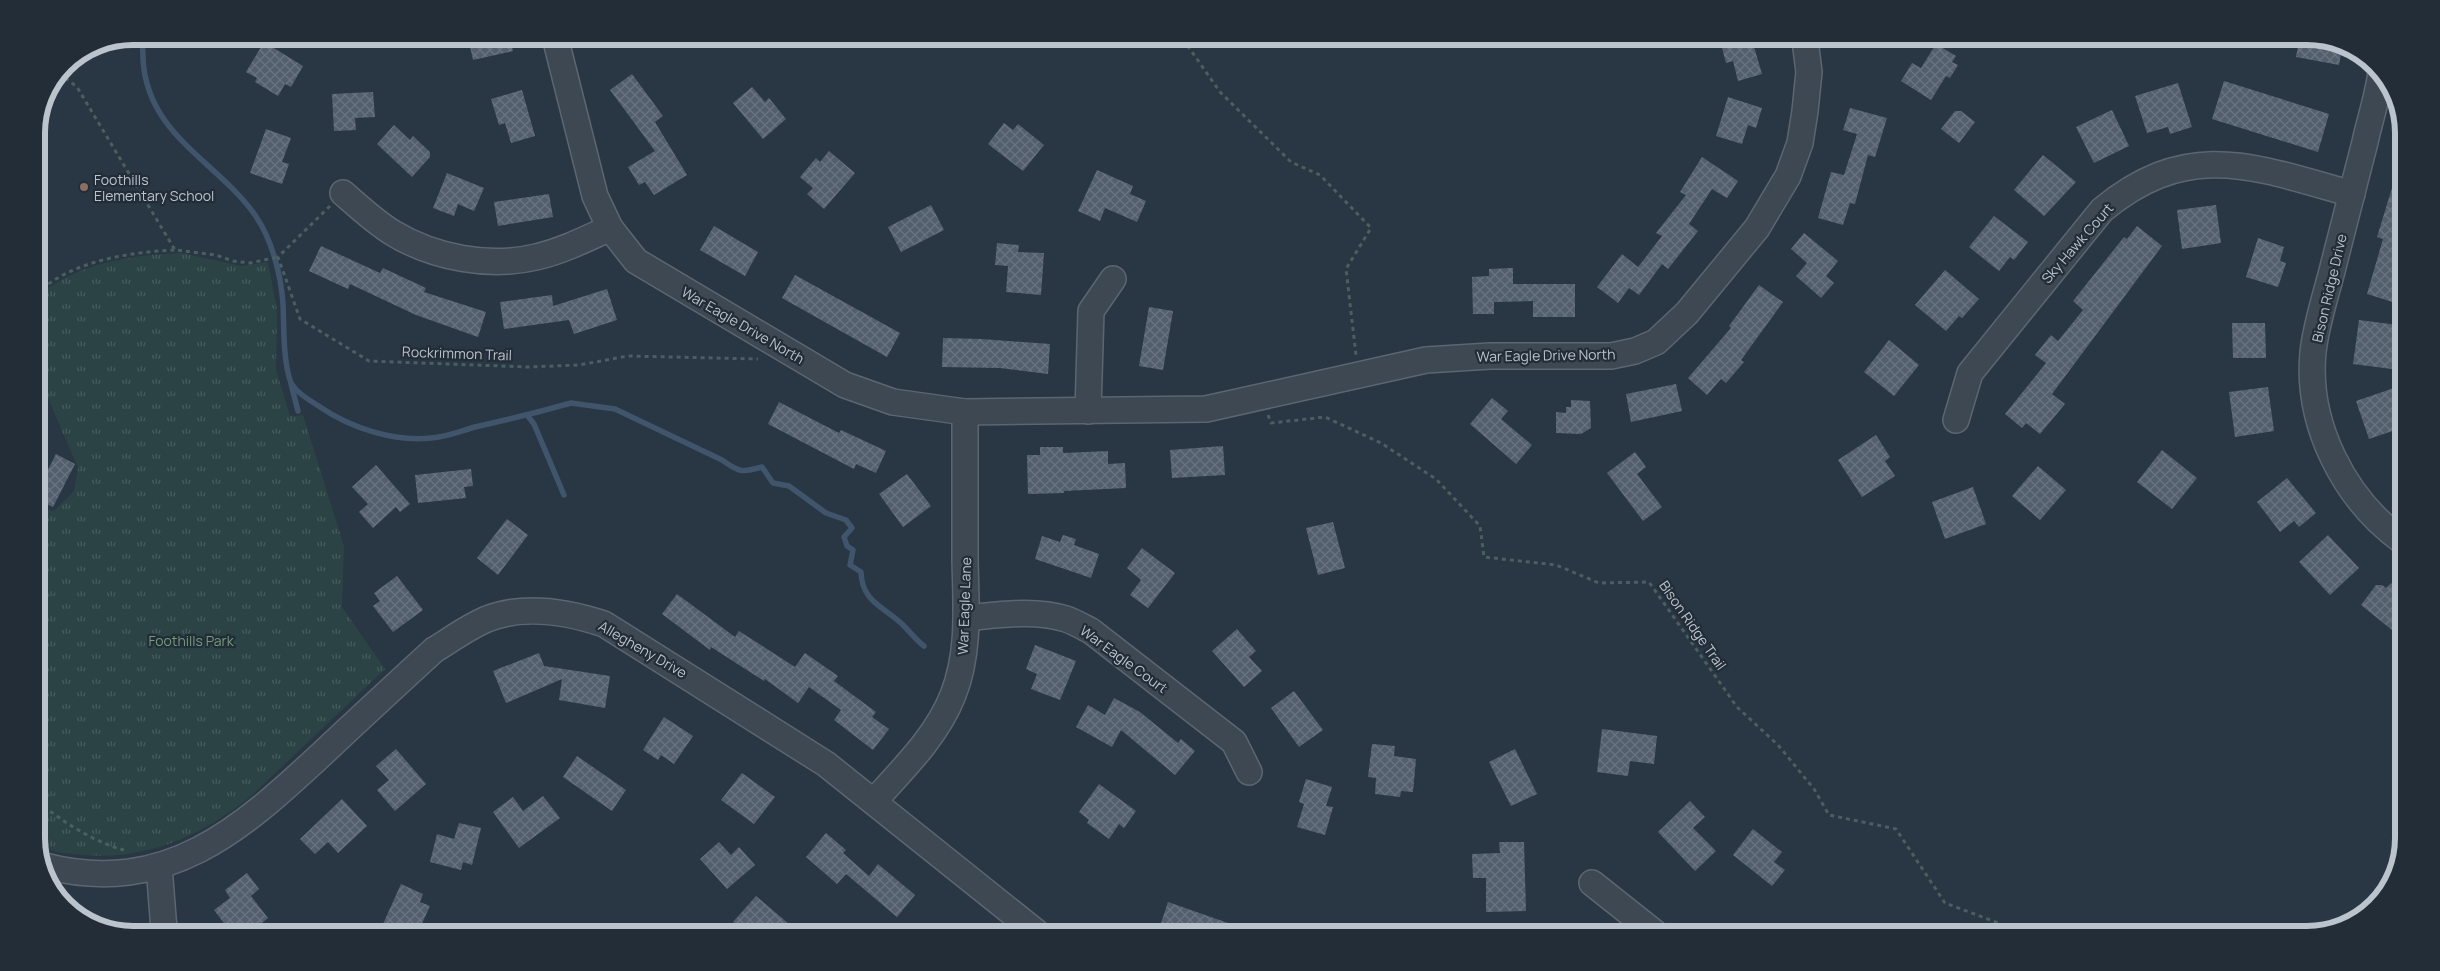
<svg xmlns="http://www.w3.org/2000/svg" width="2440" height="971" font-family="Manrope,sans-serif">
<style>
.park{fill:url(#park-tufts)}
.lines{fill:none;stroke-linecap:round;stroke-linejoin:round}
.stream{stroke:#40556b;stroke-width:5.5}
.building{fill:url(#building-cross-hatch)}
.minor-casing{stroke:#5c6670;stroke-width:28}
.path{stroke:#4a5f60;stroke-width:3;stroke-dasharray:4 4;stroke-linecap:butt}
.minor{stroke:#3d4853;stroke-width:25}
.education-dot{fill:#8d6e63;stroke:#222d38;stroke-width:2}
.labels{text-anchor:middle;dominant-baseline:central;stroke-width:4.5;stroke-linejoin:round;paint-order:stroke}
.poi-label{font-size:14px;fill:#bbc3cc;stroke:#222d38;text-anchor:start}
.street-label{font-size:14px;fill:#bbc3cc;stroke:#222d38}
.park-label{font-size:14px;fill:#739c7a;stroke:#222d38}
.rim{fill:none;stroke:#bbc3cc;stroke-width:6}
</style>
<defs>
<pattern id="park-tufts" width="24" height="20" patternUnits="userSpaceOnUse" patternTransform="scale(1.25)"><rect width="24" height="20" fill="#2b4344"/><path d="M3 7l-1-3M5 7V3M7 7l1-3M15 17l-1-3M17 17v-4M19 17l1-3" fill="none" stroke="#485c5e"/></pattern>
<pattern id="building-cross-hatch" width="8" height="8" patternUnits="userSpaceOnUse" patternTransform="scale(1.25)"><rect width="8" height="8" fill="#535f6d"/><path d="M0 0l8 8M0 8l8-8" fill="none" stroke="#6a7481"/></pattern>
</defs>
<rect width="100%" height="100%" fill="#293643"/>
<path class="park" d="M181,253L242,266L268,262L277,310L276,370L290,416L303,415L344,546L342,607L385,669L250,797C201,836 148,860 85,855C69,854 50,852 36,845V508L54,511L74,491L78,468L36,370V297C78,263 129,255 181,253Z"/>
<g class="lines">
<g class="stream">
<path d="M143,36C142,43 143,51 143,59C147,135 217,161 255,215C272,239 281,275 283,304C284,326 283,359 290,380C294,392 310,400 320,407C351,428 394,442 431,438C446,437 461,431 475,427C507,420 539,412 571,403L615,409L722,460C739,472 741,473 762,467L773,483L789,486L826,513L846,520L852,528L844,537L847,546L853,550L850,565L861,572C862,602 883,606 902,624C910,632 916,640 924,646"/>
<polyline points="291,384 298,411"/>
<polyline points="527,415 534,424 564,495"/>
</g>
</g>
<g class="building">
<polygon points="468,37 510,37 513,51 473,60"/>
<polygon points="1720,40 1752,40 1762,74 1738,81 1733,61 1726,63"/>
<polygon points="2299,41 2333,41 2332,46 2342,48 2339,65 2296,57"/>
<polygon points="264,42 303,66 291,87 285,84 278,96 255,82 257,78 246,72"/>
<polygon points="1936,44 1956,56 1952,62 1958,65 1950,78 1946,76 1931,100 1901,81 1912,63 1921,68"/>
<polygon points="632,74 663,116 655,122 687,175 654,195 645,182 639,185 628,167 655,151 610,90"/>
<polygon points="2224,81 2329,114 2318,152 2212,119"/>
<polygon points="2178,83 2192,127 2170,134 2168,127 2147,133 2135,96"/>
<polygon points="752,87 765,102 769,98 786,119 763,139 733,103"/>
<polygon points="522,90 535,136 511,143 505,123 499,125 491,99"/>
<polygon points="373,92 375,117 355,118 356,130 334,131 332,94"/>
<polygon points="1728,97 1762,108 1756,128 1748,125 1742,144 1716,136"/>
<polygon points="1850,108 1887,118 1875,157 1868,155 1855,204 1850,203 1843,225 1818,218 1831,172 1844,175 1857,134 1843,130"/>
<polygon points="2112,110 2129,146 2094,163 2076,127"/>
<polygon points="1955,111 1961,111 1975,122 1959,143 1941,129"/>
<polygon points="1004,123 1013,130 1018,124 1044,145 1023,171 988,144"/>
<polygon points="394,125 410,140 413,136 430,152 430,157 412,177 377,144"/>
<polygon points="266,129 291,138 282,162 289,164 282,184 250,173"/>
<polygon points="829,151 855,173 824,209 807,194 813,188 800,177 816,158 820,162"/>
<polygon points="2043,155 2076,182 2044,216 2014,190"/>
<polygon points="1702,157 1738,181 1727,198 1712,189 1689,224 1698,231 1668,269 1662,264 1639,295 1629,288 1618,303 1597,287 1622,254 1638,267 1662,236 1656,233 1686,195 1680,192"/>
<polygon points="2399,165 2403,166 2402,305 2367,294 2383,239 2377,237"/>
<polygon points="1097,170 1133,186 1130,194 1146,201 1137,222 1105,208 1100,221 1078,211"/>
<polygon points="447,173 484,188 474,211 458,204 454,216 433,208"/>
<polygon points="549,194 553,217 498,226 494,202"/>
<polygon points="931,205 944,230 901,252 888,227"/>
<polygon points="2216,205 2221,243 2182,249 2177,210"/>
<polygon points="1994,216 2028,242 2014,260 2010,257 1999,271 1969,247"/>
<polygon points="714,226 758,252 745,276 700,250"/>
<polygon points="2137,226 2162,246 2052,394 2065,404 2040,434 2026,423 2022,428 2005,414 2046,363 2035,355 2051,335 2058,341 2083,310 2073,301 2124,237 2127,239"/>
<polygon points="1804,233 1838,261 1826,276 1834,283 1821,298 1796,276 1807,263 1791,249"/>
<polygon points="2258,238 2284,247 2280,261 2286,263 2278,287 2246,277"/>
<polygon points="997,243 1019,245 1018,252 1044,253 1041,295 1006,292 1008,266 995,265"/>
<polygon points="321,246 380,273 383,268 426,288 424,292 486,312 478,337 416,315 350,284 348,289 309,271"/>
<polygon points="1513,268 1513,284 1575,284 1575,317 1533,317 1533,301 1494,302 1494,314 1473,314 1472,277 1489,276 1489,269"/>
<polygon points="1945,270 1979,299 1962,318 1959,316 1946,331 1915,305"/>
<polygon points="795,275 900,333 887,357 782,298"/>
<polygon points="1759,285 1783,302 1741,360 1744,362 1726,383 1721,379 1707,395 1688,378 1731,328 1729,326"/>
<polygon points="607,289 617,320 574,334 569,320 504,329 500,302 552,295 553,306"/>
<polygon points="1149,307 1173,311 1163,370 1139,366"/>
<polygon points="2359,320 2398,325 2392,369 2353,364"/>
<polygon points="2232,323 2265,323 2266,358 2233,358"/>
<polygon points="943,338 981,339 1050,344 1048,374 1000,368 942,367"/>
<polygon points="1889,340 1919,365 1894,396 1864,372"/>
<polygon points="1676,384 1682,411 1631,422 1626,394"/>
<polygon points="2268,387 2274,431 2235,437 2229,392"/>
<polygon points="2394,388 2402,411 2401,428 2369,439 2356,401"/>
<polygon points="1492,398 1508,411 1501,419 1532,445 1516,464 1470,424"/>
<polygon points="1571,400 1590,401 1591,428 1581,434 1556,433 1556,412 1566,413 1566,407 1571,407"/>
<polygon points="779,402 839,433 841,430 886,451 876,473 856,464 854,469 768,424"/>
<polygon points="1876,435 1890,457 1885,461 1895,476 1862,497 1838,460"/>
<polygon points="1223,446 1225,475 1172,478 1170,450"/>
<polygon points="1040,447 1063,447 1063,453 1108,451 1108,464 1125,463 1126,488 1064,491 1064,493 1028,494 1027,455 1040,455"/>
<polygon points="2162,450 2197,478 2172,509 2137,482"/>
<polygon points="1635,452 1646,467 1637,474 1662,507 1643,521 1607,473"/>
<polygon points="56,454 75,464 53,507 36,499 36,493"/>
<polygon points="376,465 410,504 400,512 396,507 373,528 359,512 368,504 352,487"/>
<polygon points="2038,466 2066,490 2040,520 2012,496"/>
<polygon points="471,469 473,486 464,487 466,498 418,503 415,475"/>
<polygon points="907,474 931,506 903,527 879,494"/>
<polygon points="2287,478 2316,513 2299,527 2294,521 2280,532 2257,502"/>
<polygon points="1973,487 1986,524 1945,539 1932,502"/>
<polygon points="507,519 528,535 498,575 477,558"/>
<polygon points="1333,522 1345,568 1318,575 1306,528"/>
<polygon points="1063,535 1076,539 1074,545 1099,554 1091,578 1035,559 1042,536 1060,542"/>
<polygon points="2328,535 2359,568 2330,595 2299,562"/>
<polygon points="1142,548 1175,573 1148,608 1130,595 1141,580 1127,568"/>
<polygon points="397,576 423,610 393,632 373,606 380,601 374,593"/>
<polygon points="2391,583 2400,590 2400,620 2392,630 2361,605 2376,585 2382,585 2386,588"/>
<polygon points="677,594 735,637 739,631 795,667 805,653 838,676 834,681 876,712 872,717 889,729 873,750 834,720 841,710 809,687 798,703 765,679 764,681 711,647 710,650 662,614"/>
<polygon points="1237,629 1256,651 1249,657 1262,671 1244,687 1212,651"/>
<polygon points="1035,645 1076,661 1060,700 1031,689 1037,674 1026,669"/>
<polygon points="539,653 544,666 610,676 605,708 559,700 562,679 506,703 493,671"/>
<polygon points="1294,691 1323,730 1299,747 1271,708"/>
<polygon points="1114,698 1140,712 1178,743 1181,739 1195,751 1175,775 1121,730 1112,747 1076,727 1088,705 1105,715"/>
<polygon points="664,717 693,736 674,764 661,755 658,760 643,750"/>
<polygon points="1602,729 1657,736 1654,764 1630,761 1628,776 1597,772"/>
<polygon points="1372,744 1395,746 1394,756 1416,759 1413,792 1401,791 1400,797 1375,794 1376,778 1368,777"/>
<polygon points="396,749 426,784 395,811 377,790 389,780 376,766"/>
<polygon points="1515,749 1537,794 1511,806 1489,762"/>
<polygon points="577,756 626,790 612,811 563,777"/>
<polygon points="742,773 775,797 754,824 721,800"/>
<polygon points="1306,779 1332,787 1326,806 1333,807 1325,835 1297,827 1304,804 1299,802"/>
<polygon points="1099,784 1136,811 1124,828 1119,824 1109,839 1087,823 1089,820 1079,812"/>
<polygon points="543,796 560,818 519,848 493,812 513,797 523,811"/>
<polygon points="342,799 367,826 338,853 328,842 315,854 300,839"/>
<polygon points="1690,801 1705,817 1693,828 1716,851 1695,871 1658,832"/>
<polygon points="459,823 481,828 472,865 463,862 461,870 430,862 437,834 454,839"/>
<polygon points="1753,829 1782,852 1774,862 1785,870 1772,886 1733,855"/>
<polygon points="826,833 846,850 843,853 869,876 878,864 915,895 897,917 846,874 837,884 806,857"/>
<polygon points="719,842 731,855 739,847 755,865 727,889 700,859"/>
<polygon points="1499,842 1524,842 1526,911 1486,912 1486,878 1473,878 1472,854 1500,853"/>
<polygon points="247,873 259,889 251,896 268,918 253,930 229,930 214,910 230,898 225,890"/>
<polygon points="401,884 423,894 420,902 430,906 419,930 397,930 383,924"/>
<polygon points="756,896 797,931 743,931 733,922"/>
<polygon points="1168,902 1248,930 1248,932 1168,932 1159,929"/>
</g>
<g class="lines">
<g class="minor-casing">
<g id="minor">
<polyline points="555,37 595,196 610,228 636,261 845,385 893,402 965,412 1206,409 1426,360 1490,356 1611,356 1635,351 1656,342 1687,313 1757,228 1788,176 1800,143 1805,111 1809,72 1805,40"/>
<path d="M2381,72C2378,96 2370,119 2365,142C2354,185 2343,228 2332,271C2325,298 2316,325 2313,352C2306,424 2344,498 2401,540"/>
<path d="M343,193C359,207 375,222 393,233C434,258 490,268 536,257C562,251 586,239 610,228"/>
<polyline points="1088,411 1091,311 1113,279"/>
<path d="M1956,420L1970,373L2102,210C2189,138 2255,167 2352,194"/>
<path d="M966,618C998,615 1035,609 1066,619C1075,622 1083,627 1091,631L1234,742L1249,772"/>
<path d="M874,801C903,769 937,736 953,695C970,653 966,605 965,560C965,511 965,462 965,412"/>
<path d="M45,866C167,897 241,829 323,753C360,718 397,684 434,650C452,639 468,627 487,619C525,604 568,612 604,624L826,764L1036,932"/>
<polyline points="159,866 164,930"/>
<polyline points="1592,883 1655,933"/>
</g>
</g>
<g class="path">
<polyline points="1183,39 1220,92 1291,162 1320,175 1371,228 1346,269 1356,355"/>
<polyline points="59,73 77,87 175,250 216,255 233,261 250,263 278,257"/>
<polyline points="330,206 278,257 300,319 369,361 528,367 579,365 628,356 758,359"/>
<path d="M36,294C71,261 129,252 175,250"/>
<polyline points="1268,415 1271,423 1325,417 1381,443 1436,479 1480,526 1484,557 1556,565 1599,583 1649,582 1737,707 1778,745 1814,789 1829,815 1896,829 1945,903 2017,930 2050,934"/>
<path d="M36,616C48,640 49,666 36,690"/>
<polyline points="36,654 46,654"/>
<polyline points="36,784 47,808"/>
<path d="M36,804C49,809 56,816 67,823C84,834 104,845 124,850"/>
</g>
<use href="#minor" class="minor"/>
</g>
<circle class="education-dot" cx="84" cy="187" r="5"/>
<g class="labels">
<g class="poi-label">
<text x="94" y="179">Foothills<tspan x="94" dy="16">Elementary School</tspan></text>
</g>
<g class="street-label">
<text transform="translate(2077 243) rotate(-49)">Sky Hawk Court</text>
<text transform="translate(2329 288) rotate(-77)">Bison Ridge Drive</text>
<text transform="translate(743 325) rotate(30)">War Eagle Drive North</text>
<text transform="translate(457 353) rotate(2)">Rockrimmon Trail</text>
<text transform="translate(1546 355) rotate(-1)">War Eagle Drive North</text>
<text transform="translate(964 606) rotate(-88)">War Eagle Lane</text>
<text transform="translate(1693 625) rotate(55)">Bison Ridge Trail</text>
<text transform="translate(643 649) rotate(30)">Allegheny Drive</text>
<text transform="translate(1124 659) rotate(36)">War Eagle Court</text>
</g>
<g class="park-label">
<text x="191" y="640">Foothills Park</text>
</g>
</g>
<path d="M0 0H2440V971H0ZM133 45H2307A88 88 0 0 1 2395 133V838A88 88 0 0 1 2307 926H133A88 88 0 0 1 45 838V133A88 88 0 0 1 133 45Z" fill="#222d38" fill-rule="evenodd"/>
<path class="rim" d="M133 45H2307A88 88 0 0 1 2395 133V838A88 88 0 0 1 2307 926H133A88 88 0 0 1 45 838V133A88 88 0 0 1 133 45Z"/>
</svg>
